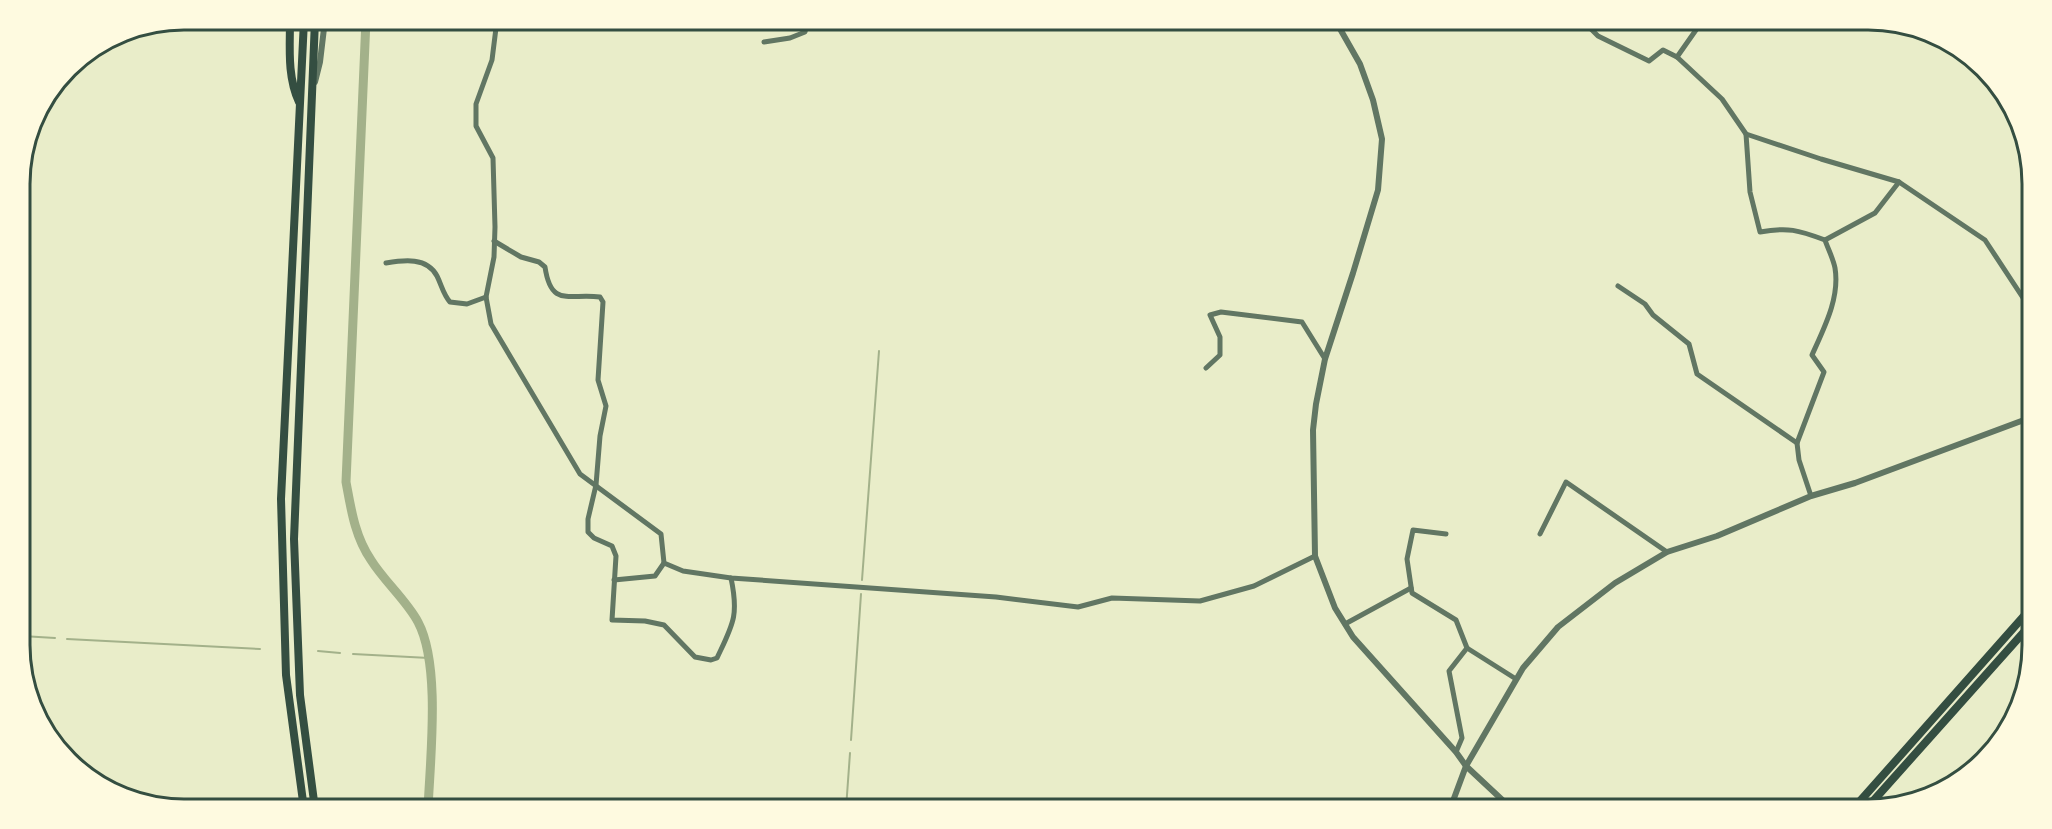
<svg xmlns="http://www.w3.org/2000/svg" width="2052" height="829" font-family="'Fira Sans',sans-serif">
<style>
.lines{fill:none;stroke-linecap:round;stroke-linejoin:round}
.stream{stroke:#a3b18a;stroke-width:2}
.canal{stroke:#a3b18a;stroke-width:9}
.minor{stroke:#617663;stroke-width:5}
.tertiary{stroke:#617663;stroke-width:6}
.primary{stroke:#344e41;stroke-width:8}
.rim{fill:none;stroke:#344e41;stroke-width:3}
</style>
<rect width="100%" height="100%" fill="#e9edc9"/>
<g class="lines">
<g class="stream">
<polyline points="862,580 879,351"/>
<polyline points="22,636 55,638"/>
<polyline points="67,639 260,649"/>
<polyline points="318,651 340,653"/>
<polyline points="353,654 429,658"/>
<polyline points="851,740 861,594"/>
<polyline points="846,809 850,753"/>
</g>
<path class="canal" d="M366,20L346,482C351,509 355,537 371,560C384,581 407,601 418,622C441,665 430,760 428,809"/>
<g class="minor">
<polyline points="497,20 492,60 476,104 476,126 493,158 495,227 494,257 486,297 491,324 580,474 661,534 664,563 683,571 731,578 996,597 1078,607 1112,598 1200,601 1254,586 1315,556"/>
<polyline points="1595,20 1591,29 1598,36 1649,61 1663,50 1677,57"/>
<polyline points="1703,20 1677,57 1722,99 1746,134 1821,159 1899,182 1985,240 2031,310"/>
<polyline points="764,42 790,38 805,32 808,20"/>
<path d="M1746,134L1750,192L1760,232C1788,227 1798,230 1825,240L1875,213L1899,182"/>
<path d="M494,241L521,257L539,262L545,267C551,308 569,293 600,297L603,302L598,380L606,406L600,436L596,485L588,519V532L594,538L612,546L616,556L612,620L645,621L664,625L695,657L711,660L717,658C733,624 739,616 731,578"/>
<path d="M386,263C404,260 427,257 437,276C442,286 443,294 450,302L467,304L486,297"/>
<polyline points="1618,286 1645,304 1653,315 1689,344 1697,374 1797,443"/>
<polyline points="1206,368 1220,355 1220,337 1210,315 1221,312 1302,322 1325,359"/>
<path d="M1811,496L1799,460L1797,443L1824,372L1812,355C1824,328 1840,298 1835,268C1833,258 1828,249 1825,240"/>
<polyline points="1446,534 1413,530 1407,559 1412,593 1456,620 1467,648"/>
<polyline points="1540,534 1566,482 1667,552"/>
<polyline points="614,580 655,576 664,563"/>
<polyline points="1345,624 1411,588"/>
<polyline points="1456,752 1462,738 1449,671 1467,648 1516,679"/>
</g>
<g class="tertiary">
<polyline points="1335,20 1360,64 1373,100 1382,139 1378,190 1353,273 1325,359 1316,404 1313,430 1315,556 1335,608 1353,637 1456,752 1466,766 1512,809"/>
<polyline points="315,82 320,62 325,20"/>
<polyline points="1450,809 1466,766 1523,668 1558,627 1615,583 1667,552 1717,536 1811,496 1855,483 2032,417"/>
</g>
<g class="primary">
<path d="M290,20C290,47 287,76 299,102"/>
<polyline points="304,20 281,499 286,675 304,809"/>
<polyline points="315,809 300,695 294,539 315,20"/>
<polyline points="1853,809 2032,607"/>
<polyline points="1866,809 2032,623"/>
</g>
</g>
<path d="M0 0H2052V829H0ZM184 30H1868A154 154 0 0 1 2022 184V645A154 154 0 0 1 1868 799H184A154 154 0 0 1 30 645V184A154 154 0 0 1 184 30Z" fill="#fefae0" fill-rule="evenodd"/>
<path class="rim" d="M184 30H1868A154 154 0 0 1 2022 184V645A154 154 0 0 1 1868 799H184A154 154 0 0 1 30 645V184A154 154 0 0 1 184 30Z"/>
</svg>
